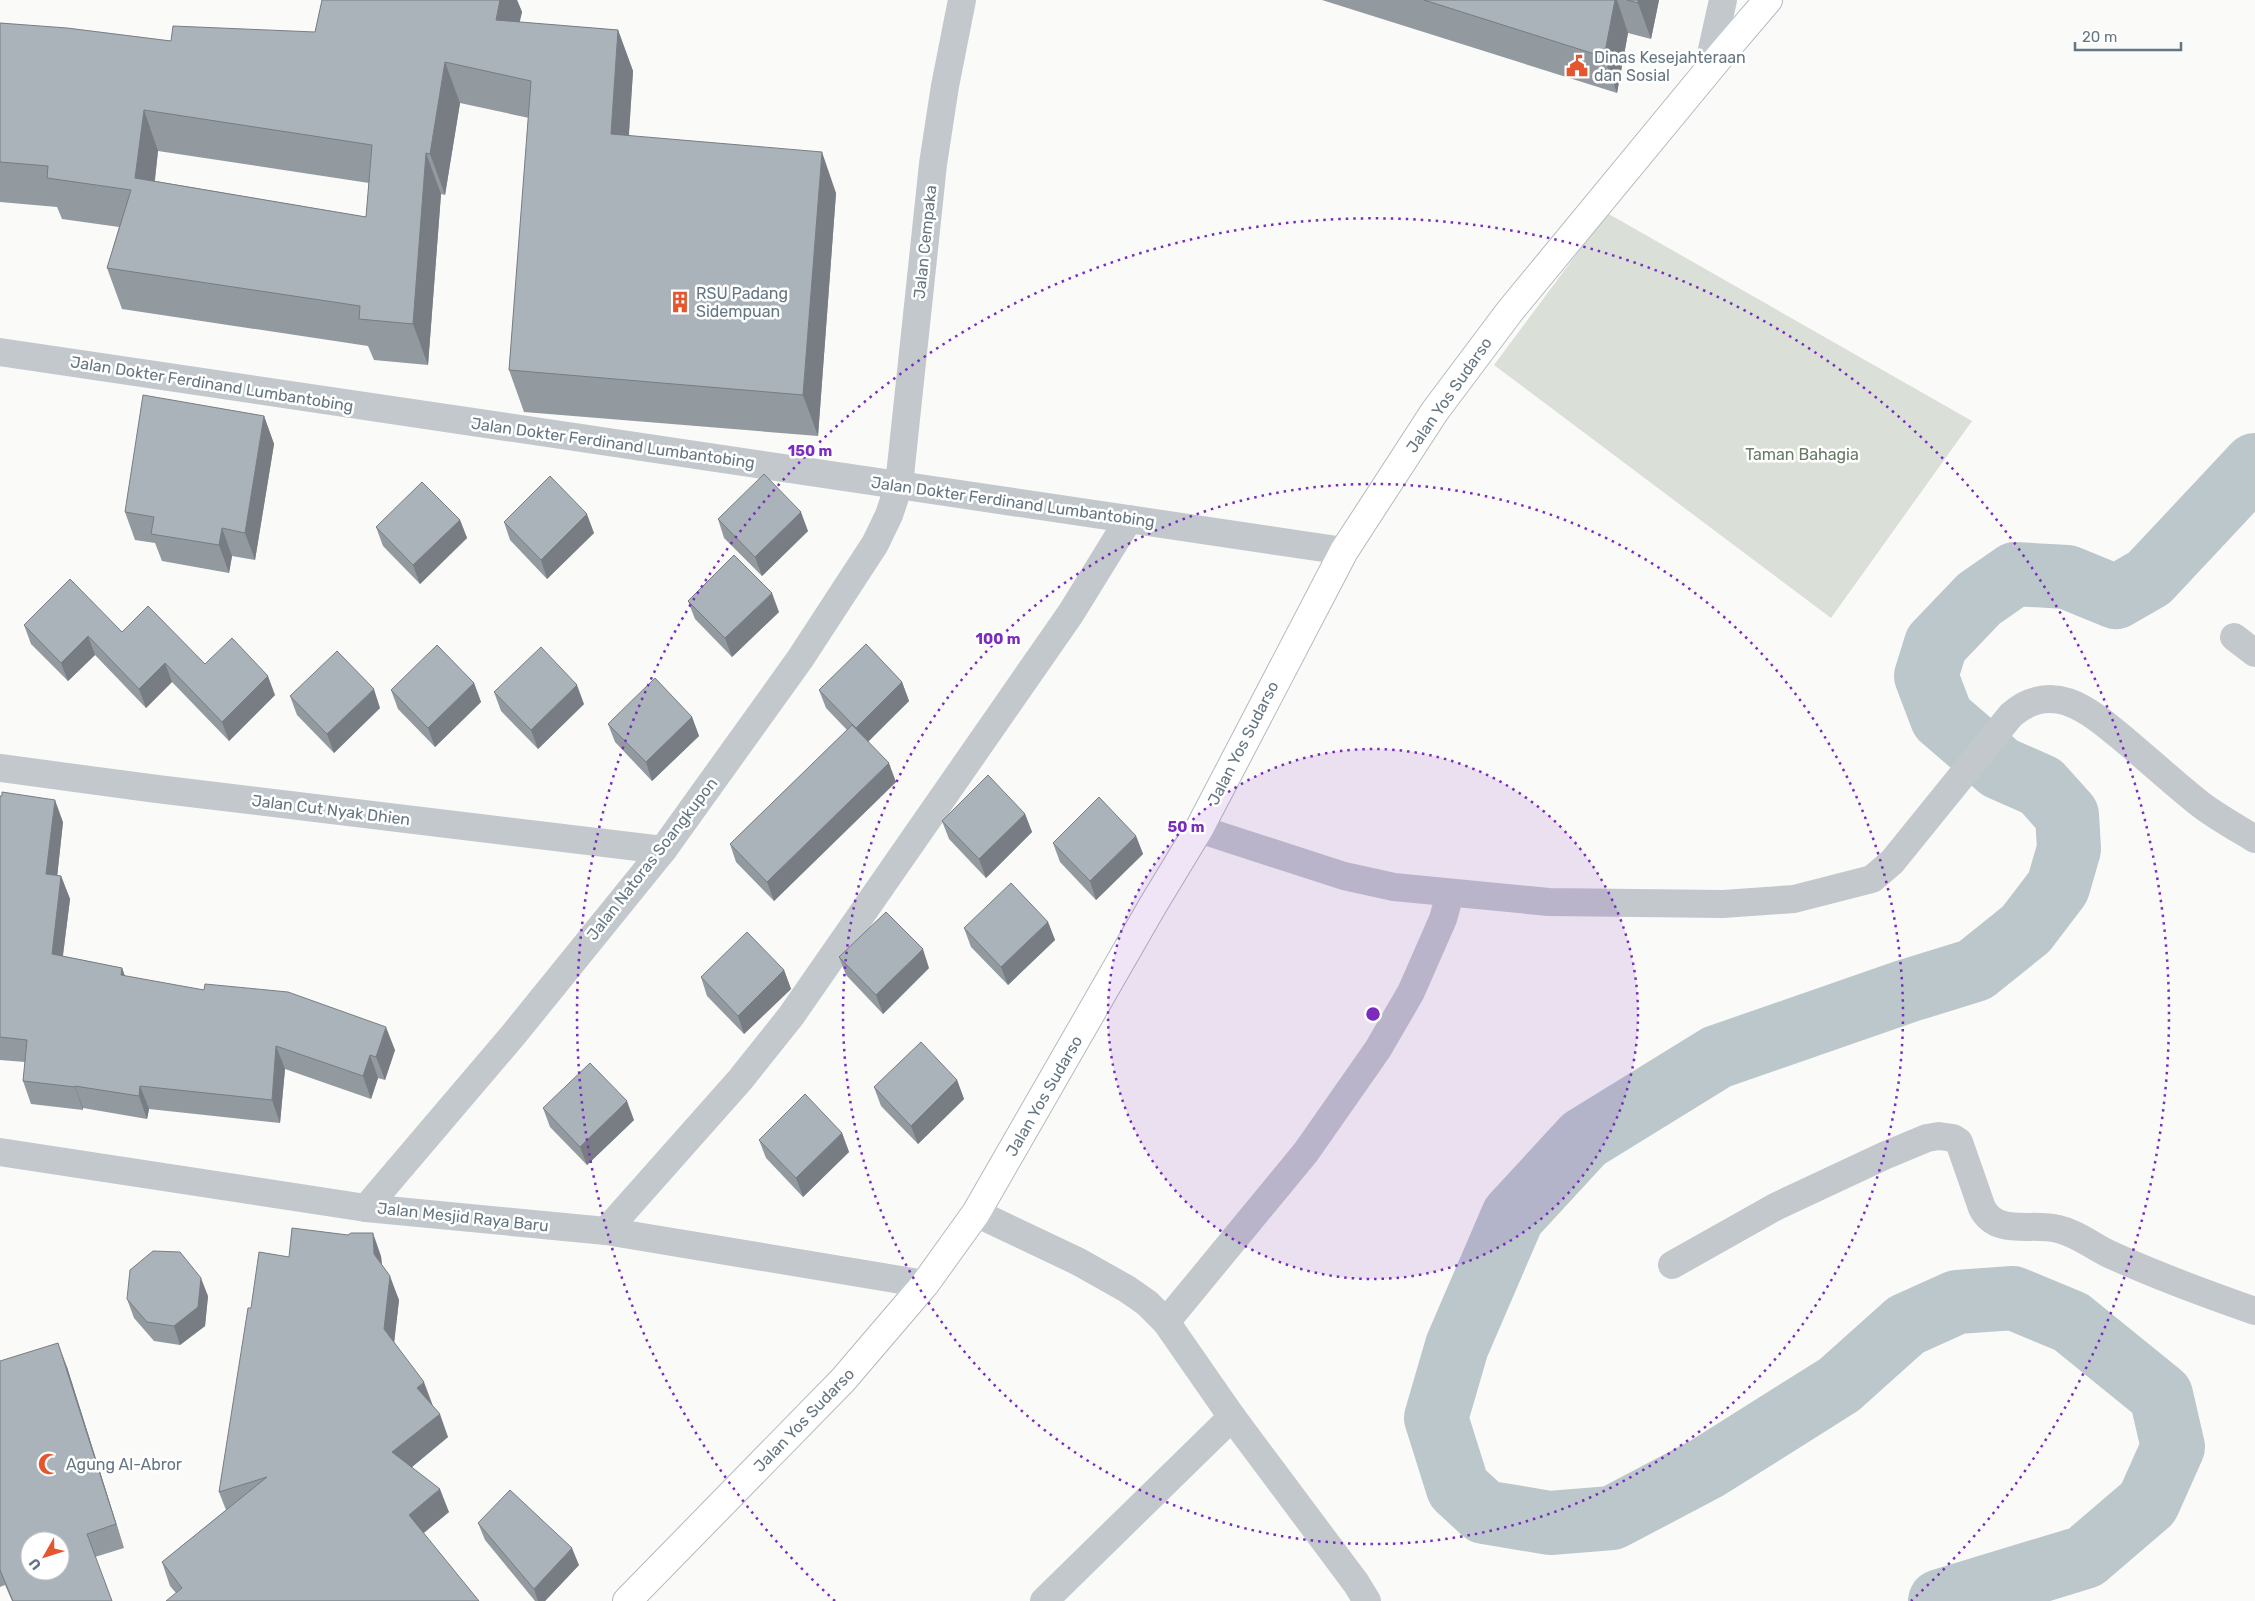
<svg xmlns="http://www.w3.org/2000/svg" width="2255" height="1601" font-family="Rubik,sans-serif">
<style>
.green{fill:#dadfd7}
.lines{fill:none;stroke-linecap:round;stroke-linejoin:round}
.river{stroke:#bbc7cb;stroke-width:64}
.secondary-casing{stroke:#b3babf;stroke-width:30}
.street{stroke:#c3c8cc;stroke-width:28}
.secondary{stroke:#fff;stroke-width:28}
.wall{fill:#929a9f;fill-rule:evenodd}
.shaded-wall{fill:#777d82}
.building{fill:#aab3b9;stroke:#777d82;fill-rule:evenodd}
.ring{fill:none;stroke:#7b2cbf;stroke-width:2.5;stroke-dasharray:2.5 5}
.labels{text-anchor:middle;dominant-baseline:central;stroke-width:5;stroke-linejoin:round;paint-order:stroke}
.poi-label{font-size:16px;fill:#657683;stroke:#fff;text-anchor:start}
.street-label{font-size:16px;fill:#657683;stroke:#fff}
.park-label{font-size:16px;fill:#687a64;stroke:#fff}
.centre{fill:#7b2cbf;stroke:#fff;stroke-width:2.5}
.ring-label{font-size:15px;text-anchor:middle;font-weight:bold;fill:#7b2cbf;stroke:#fff;stroke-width:5;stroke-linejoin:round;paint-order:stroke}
</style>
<rect width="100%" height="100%" fill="#fafaf8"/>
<polygon class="green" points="1607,213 1972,421 1831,618 1494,365"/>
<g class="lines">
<polyline class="river" points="1940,1601 2085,1557 2148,1503 2173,1447 2161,1395 2071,1322 2013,1298 1957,1302 1906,1325 1839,1385 1707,1468 1612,1518 1550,1523 1484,1512 1458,1488 1436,1418 1457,1346 1513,1216 1584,1139 1717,1057 1907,991 1975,970 2026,929 2058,887 2069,849 2067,815 2041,786 2000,768 1942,718 1926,676 1936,644 1979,599 2015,574 2067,577 2116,597 2149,578 2255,465"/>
<g class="secondary-casing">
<polyline id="secondary" points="627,1601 843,1380 925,1284 976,1213 1153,905 1199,829 1344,551 1435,411 1510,311 1721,55 1768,0"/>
</g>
<g class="street">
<polyline points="1707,72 1723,0"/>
<polyline points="0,352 1344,551"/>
<polyline points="2234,637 2255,653"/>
<polyline points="0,768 157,789 663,850"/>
<path d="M1199,829L1344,876L1394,887L1549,902L1723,904L1794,899L1872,879L1892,862L2011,715C2027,701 2047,695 2068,702C2090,710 2109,727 2127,742C2152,763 2175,784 2200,804C2217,817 2237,828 2255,839"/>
<polyline points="0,1152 366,1208 606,1231 925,1284"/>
<polyline points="366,1208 514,1034 663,850 800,659 875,544 889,515 899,485 933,164 945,86 962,0"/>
<polyline points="976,1213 1079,1262 1127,1289 1147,1303 1166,1322 1232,1417 1356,1583 1367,1601"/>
<polyline points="606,1231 740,1080 791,1016 1071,613 1129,519"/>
<path d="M1672,1265L1777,1206L1886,1155L1927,1138L1939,1136L1953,1138L1959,1142L1982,1208C1997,1237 2032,1222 2058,1229C2077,1233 2092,1246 2109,1254C2157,1276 2206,1294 2255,1311"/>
<polyline points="1166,1322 1306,1152 1378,1049 1411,992 1443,919 1450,894"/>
<polyline points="1044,1601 1232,1417"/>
</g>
<use href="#secondary" class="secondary"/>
</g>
<g class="wall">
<path d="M322,0H517L522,12L519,22L618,30L633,71L629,135L836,193L818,436L524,412L509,370L529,118L460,103L445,195L441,194L428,365L374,360L368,346L122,309L107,268L119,227L62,219L57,207L0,202V23L171,41L315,32ZM158,151L369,183L366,217L155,181Z"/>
<polygon points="1322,0 1659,0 1651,39 1628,33 1617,93"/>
<polygon points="264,416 274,444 255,560 232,556 229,573 162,561 155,543 135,540 125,512"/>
<polygon points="718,519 808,531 762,576 724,538"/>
<polygon points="460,520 467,538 420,584 383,546 376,527"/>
<polygon points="504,522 594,533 547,579 510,540"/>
<polygon points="688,601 779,612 732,657 695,619"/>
<polygon points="24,625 122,632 205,664 275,695 229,741 172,682 146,708 95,655 68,681 31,644"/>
<polygon points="902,682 909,701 868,741 896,782 774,901 736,862 730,844 847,730 826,708 819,690"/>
<polygon points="474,683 481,702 435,747 398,709 391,690"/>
<polygon points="494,692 584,704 538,749 501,711"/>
<polygon points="290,696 380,708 334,753 297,715"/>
<polygon points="692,717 699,736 652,781 615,742 608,724"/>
<polygon points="0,796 63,822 57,876 61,876 70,899 63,956 122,968 125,976 395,1050 385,1080 378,1078 371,1099 285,1069 280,1123 149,1109 147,1119 83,1108 83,1110 31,1104 23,1081 25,1062 0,1060"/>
<polygon points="1025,814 1032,832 986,878 949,839 942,821"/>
<polygon points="1136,836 1143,854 1096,900 1060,862 1053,843"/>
<polygon points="1048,922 1055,940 1008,985 971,947 964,928"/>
<polygon points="839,957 929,968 883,1014 846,975"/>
<polygon points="784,970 791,989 744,1034 707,996 701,977"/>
<polygon points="957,1080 964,1099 918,1144 881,1106 874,1087"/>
<polygon points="543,1108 634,1120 587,1165 550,1127"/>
<polygon points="842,1133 849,1152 803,1197 766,1158 759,1140"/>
<polygon points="381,1256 382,1265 399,1300 394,1342 432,1405 448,1437 412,1467 449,1512 424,1533 176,1593 170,1586 162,1562 226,1510 219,1492 251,1308 289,1257"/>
<polygon points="208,1296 205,1326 180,1345 154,1341 134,1318 127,1299"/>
<polygon points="0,1361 67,1367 124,1548 95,1557 112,1601 12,1601 5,1585 0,1587"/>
<polygon points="478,1523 579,1565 545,1601 535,1601 485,1540"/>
</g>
<g class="shaded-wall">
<polygon points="500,0 517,0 522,12 511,61 496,20"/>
<polygon points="1615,0 1617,0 1628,33 1617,93 1604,57"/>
<polygon points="1638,0 1659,0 1651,39 1638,3"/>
<polygon points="618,30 633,71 626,175 611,134"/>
<polygon points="445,62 460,103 445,195 430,154"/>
<polygon points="144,110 158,151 150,219 135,178"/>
<polygon points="822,152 836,193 818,436 803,395"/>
<polygon points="426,153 441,194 428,365 413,324"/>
<polygon points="264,416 274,444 255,560 245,533"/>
<polygon points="801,512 808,531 762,576 755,557"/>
<polygon points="587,514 594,533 547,579 541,560"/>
<polygon points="460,520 467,538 420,584 413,565"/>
<polygon points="222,528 232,556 229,573 219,545"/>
<polygon points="772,593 779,612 732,657 725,638"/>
<polygon points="88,636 95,655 68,681 61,663"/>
<polygon points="165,663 172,682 146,708 139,689"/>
<polygon points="268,676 275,695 229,741 222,722"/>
<polygon points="902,682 909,701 863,747 856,728"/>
<polygon points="474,683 481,702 435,747 428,728"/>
<polygon points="577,685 584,704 538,749 531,730"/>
<polygon points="374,689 380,708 334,753 327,734"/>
<polygon points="692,717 699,736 652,781 646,762"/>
<polygon points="889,763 896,782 774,901 767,882"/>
<polygon points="55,800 63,822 55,897 46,874"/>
<polygon points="1025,814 1032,832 986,878 979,859"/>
<polygon points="1136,836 1143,854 1096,900 1090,881"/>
<polygon points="61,876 70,899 60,977 52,954"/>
<polygon points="1048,922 1055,940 1008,985 1001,967"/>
<polygon points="923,949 929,968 883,1014 876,995"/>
<polygon points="122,968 130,991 121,975"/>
<polygon points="784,970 791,989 744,1034 738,1016"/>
<polygon points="386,1027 395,1050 385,1080 376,1057"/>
<polygon points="276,1046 285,1069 280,1123 272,1100"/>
<polygon points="370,1055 378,1078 371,1099 363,1076"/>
<polygon points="957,1080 964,1099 918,1144 911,1126"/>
<polygon points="75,1086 83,1108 83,1110 75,1087"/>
<polygon points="140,1086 149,1109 147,1119 139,1096"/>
<polygon points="627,1101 634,1120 587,1165 580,1147"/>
<polygon points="842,1133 849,1152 803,1197 796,1178"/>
<polygon points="373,1233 381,1256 383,1278 374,1254"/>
<polygon points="390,1276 399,1300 393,1353 384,1329"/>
<polygon points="201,1278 208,1296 205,1326 180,1345 174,1326"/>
<polygon points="58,1343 67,1367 124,1548 116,1524"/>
<polygon points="424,1382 433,1406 417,1388"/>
<polygon points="440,1414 448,1437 401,1476 392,1452"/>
<polygon points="440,1489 449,1512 417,1538 409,1515"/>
<polygon points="572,1548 579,1565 545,1601 538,1601 534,1589"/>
</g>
<g class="building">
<path d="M322,0H500L496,20L618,30L611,134L822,152L803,395L509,370L531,81L445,62L430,154L426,153L413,324L359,319L360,306L107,268L131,190L47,178L48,166L0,162V23L67,28L171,41L173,26L315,32ZM144,110L372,145L366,217L135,178Z"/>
<polygon points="1424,0 1615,0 1604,57"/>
<polygon points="1627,0 1638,0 1638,3"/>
<polygon points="143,395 264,416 245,533 222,528 219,545 151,534 154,517 125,512"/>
<polygon points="764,474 801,512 755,557 718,519"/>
<polygon points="550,476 587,514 541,560 504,522"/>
<polygon points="422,482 460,520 413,565 376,527"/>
<polygon points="734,555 772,593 725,638 688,601"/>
<polygon points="70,579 122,632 148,606 205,664 232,638 268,676 222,722 165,663 139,689 88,636 61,663 24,625"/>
<polygon points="866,644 902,682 856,728 819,690"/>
<polygon points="437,645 474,683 428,728 391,690"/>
<polygon points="541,647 577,685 531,730 494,692"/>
<polygon points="337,651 374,689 327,734 290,696"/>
<polygon points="655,678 692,717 646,762 608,724"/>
<polygon points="852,725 889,763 767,882 730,844"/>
<polygon points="988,775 1025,814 979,859 942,821"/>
<polygon points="2,792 55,800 46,874 61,876 52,954 122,968 121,975 204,990 205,984 288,992 386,1027 376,1057 370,1055 363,1076 276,1046 272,1100 140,1086 139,1096 75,1086 75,1087 23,1081 27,1040 0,1037 0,796 2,796"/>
<polygon points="1099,797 1136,836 1090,881 1053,843"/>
<polygon points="1011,883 1048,922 1001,967 964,928"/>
<polygon points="886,912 923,949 876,995 839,957"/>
<polygon points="747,932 784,970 738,1016 701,977"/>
<polygon points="921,1042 957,1080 911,1126 874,1087"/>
<polygon points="590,1063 627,1101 580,1147 543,1108"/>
<polygon points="805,1094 842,1133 796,1178 759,1140"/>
<polygon points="292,1228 348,1235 351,1233 373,1233 374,1254 390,1276 384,1329 424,1382 417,1388 440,1414 392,1452 440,1489 409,1515 479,1601 166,1601 182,1588 162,1562 267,1477 219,1492 248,1308 251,1308 259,1252 289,1257"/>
<polygon points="153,1251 180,1252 201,1278 198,1307 174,1326 147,1322 127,1299 130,1270"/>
<path d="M58,1343L116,1524L87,1534L112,1601H13L0,1570V1361ZM30,1541H60V1571H30Z"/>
<polygon points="510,1490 572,1548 534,1589 478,1523"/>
</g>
<circle cx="1373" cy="1014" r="265" fill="#7b2cbf" fill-opacity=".12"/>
<g class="ring">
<circle cx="1373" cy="1014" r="265"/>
<circle cx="1373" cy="1014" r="530"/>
<path d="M835 1601A796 796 0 1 1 1911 1601"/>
</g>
<defs>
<g id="civic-bare" transform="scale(1.725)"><path d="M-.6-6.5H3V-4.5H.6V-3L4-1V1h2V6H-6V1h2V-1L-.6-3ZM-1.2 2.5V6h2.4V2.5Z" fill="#e4572e" stroke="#fff" stroke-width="2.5" paint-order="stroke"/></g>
<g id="building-bare" transform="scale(1.725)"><path d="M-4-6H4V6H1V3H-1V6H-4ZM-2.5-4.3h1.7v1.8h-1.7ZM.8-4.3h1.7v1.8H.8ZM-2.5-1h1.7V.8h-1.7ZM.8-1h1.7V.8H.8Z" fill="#e4572e" stroke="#fff" stroke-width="2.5" paint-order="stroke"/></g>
<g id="mosque-bare" transform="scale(1.725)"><path d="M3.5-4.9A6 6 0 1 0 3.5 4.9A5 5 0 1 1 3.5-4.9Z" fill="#e4572e" stroke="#fff" stroke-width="2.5" paint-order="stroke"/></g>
</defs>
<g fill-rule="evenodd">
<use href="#civic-bare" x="1577" y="66"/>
<use href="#building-bare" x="680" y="302"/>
<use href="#mosque-bare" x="49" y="1464"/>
</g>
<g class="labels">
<g class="poi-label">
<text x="1594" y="57">Dinas Kesejahteraan<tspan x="1594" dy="18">dan Sosial</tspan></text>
<text x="696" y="293">RSU Padang<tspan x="696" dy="18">Sidempuan</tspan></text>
<text x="66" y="1464">Agung Al-Abror</text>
</g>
<g class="street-label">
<text transform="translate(925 242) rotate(-84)">Jalan Cempaka</text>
<text transform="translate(212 384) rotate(9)">Jalan Dokter Ferdinand Lumbantobing</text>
<text transform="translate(1449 395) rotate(-55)">Jalan Yos Sudarso</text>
<text transform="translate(613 443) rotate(8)">Jalan Dokter Ferdinand Lumbantobing</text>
<text transform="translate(1013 502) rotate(8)">Jalan Dokter Ferdinand Lumbantobing</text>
<text transform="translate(1243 743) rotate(-63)">Jalan Yos Sudarso</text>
<text transform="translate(331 810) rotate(7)">Jalan Cut Nyak Dhien</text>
<text transform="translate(652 859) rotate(-52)">Jalan Natoras Soangkupon</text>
<text transform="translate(1044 1096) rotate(-60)">Jalan Yos Sudarso</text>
<text transform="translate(463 1217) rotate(6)">Jalan Mesjid Raya Baru</text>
<text transform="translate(804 1420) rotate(-46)">Jalan Yos Sudarso</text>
</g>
<g class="park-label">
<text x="1802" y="454">Taman Bahagia</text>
</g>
</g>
<circle cx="1373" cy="1014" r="8" class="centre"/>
<g class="ring-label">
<text x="810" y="456">150 m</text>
<text x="998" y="644">100 m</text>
<text x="1186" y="832">50 m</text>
</g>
<g transform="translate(45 1556) rotate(231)"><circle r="24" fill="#ffffff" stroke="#c1c8cd"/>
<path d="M0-4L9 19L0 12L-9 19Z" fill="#e4572e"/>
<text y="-8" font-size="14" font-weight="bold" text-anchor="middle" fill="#657683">U</text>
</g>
<path d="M2075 42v8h106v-8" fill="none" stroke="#657683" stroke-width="2.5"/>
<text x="2082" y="42" font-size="15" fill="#657683" stroke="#ffffff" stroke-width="4" paint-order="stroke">20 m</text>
</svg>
